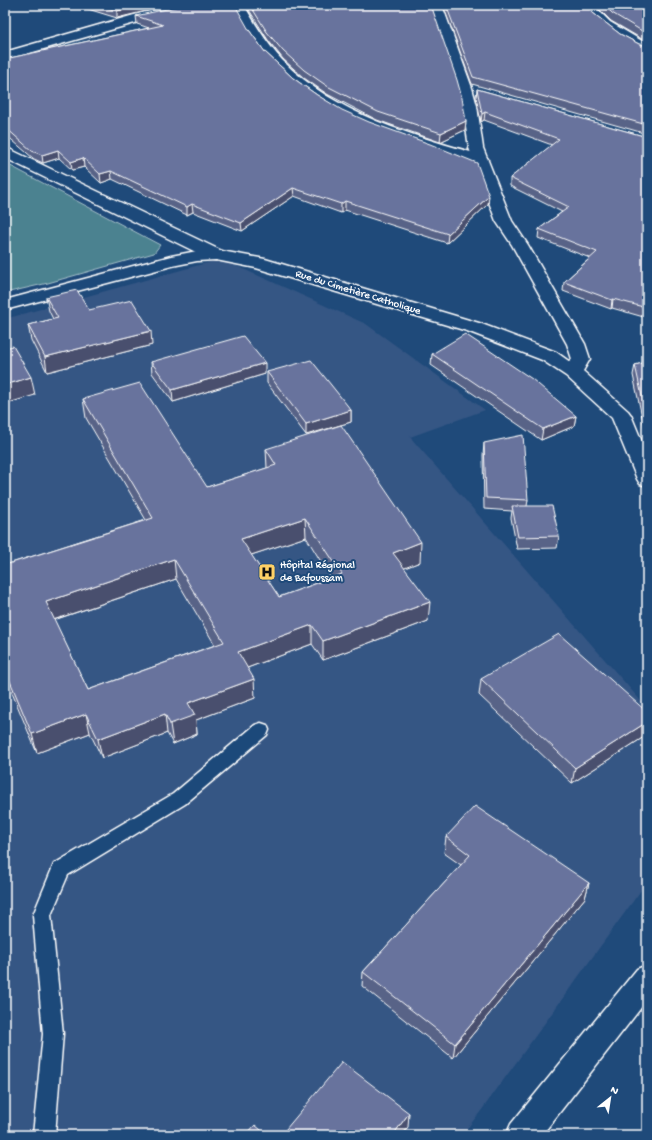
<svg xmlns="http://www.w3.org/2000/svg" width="652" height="1140" font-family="'Gochi Hand',sans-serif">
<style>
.built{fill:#355684}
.green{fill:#4c8290;stroke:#a6c0c8}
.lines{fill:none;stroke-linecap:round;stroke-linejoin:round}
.service-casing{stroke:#fff;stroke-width:3}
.minor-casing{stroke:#fff;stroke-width:3}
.tertiary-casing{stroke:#fff;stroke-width:3}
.service{fill:#1f4a7a;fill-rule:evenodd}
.minor{fill:#1f4a7a;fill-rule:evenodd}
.tertiary{fill:#1f4a7a;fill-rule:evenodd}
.wall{fill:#596387;stroke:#fff;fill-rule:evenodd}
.shaded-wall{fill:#49506e;stroke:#fff}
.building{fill:#68739d;stroke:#fff;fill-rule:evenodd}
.labels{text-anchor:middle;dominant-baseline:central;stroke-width:4;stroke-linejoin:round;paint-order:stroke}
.street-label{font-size:11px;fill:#fff;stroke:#1f4a7a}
.poi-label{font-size:11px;fill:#fff;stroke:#1f4a7a;text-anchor:start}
</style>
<rect width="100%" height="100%" fill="#1f4a7a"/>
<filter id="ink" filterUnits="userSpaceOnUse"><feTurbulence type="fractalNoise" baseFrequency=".025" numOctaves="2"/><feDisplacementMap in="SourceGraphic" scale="8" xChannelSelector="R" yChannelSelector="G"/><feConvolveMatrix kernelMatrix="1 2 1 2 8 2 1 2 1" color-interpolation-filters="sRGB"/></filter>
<g filter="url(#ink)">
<polygon class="built" points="221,259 366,324 485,410 410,437 647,708 647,882 481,1111 462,1135 5,1135 5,319"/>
<polygon class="green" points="5,163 160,245 154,253 48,283 5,293"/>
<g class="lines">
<g class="service-casing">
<polygon id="service" points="261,723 267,725 269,730 267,735 185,804 68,875 51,915 63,1034 55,1135 33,1135 43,1034 33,915 54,864 173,794 255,725"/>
</g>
<g class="minor-casing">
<g id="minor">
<polygon points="177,5 199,5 197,8 149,19 5,60 5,52 141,13"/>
<path d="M232,5H244C255,24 267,44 282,60C335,115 414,136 485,156L488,159L485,162L480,164C407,146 326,122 273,65C256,48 243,26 232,5Z"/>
<path d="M580,5H593L610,22L647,44V53C625,48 592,24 580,5Z"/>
<polygon points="5,147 222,251 224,255 222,259 216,260 210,259 5,158"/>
</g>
</g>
<g class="tertiary-casing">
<g id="tertiary">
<polygon points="430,5 442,5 472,88 477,106 483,148 512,221 528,245 585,344 590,359 583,371 628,411 631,415 647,454 647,486 640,484 637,479 612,418 566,376 542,360 467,331 256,268 216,260 197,261 172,266 5,310 5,300 171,256 197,251 216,250 265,259 479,323 556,352 570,362 572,359 567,344 512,245 496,221 469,148 463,106 458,88"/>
<polygon points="647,965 647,1000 542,1135 506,1135 511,1124 637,969"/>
</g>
</g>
<use href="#service" class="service"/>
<use href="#minor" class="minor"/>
<use href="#tertiary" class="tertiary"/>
</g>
<g class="wall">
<polygon points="75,5 171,5 117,18"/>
<polygon points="246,5 431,5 466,121 465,130 440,142 377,120 327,94 304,78 283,59 268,40"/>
<polygon points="443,5 585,5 593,13 620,34 639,44 647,46 647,134 472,84"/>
<polygon points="595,5 647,5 647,42 611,21"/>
<polygon points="136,16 249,30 265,52 293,78 317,95 488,204 447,243 345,210 341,213 294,196 242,231 193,212 187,215 112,179 101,183 84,167 72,170 59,158 43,163 34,159 5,134 5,59 149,28 137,24"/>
<polygon points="477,89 647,137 647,318 612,308 611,309 563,291 564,282 590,258 538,238 539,229 562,212 510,186 510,178 552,145 484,120 481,122 476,97"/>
<polygon points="46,297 89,310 152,345 47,372 31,340 28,325 53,319 49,311"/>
<polygon points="432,354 576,416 574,426 541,440 431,365"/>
<polygon points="151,362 265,374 173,402 152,373"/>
<polygon points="647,362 647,431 645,431 633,375 635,365"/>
<polygon points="267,372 351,410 351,422 306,435 267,383"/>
<path d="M83,399L207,487L267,468L266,449L420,562L404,568L428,621L323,660L312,644L247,668L255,698L196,720L197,734L173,744L167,733L102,758L90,733L37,753L5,676V565L146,520L86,418ZM306,537L331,578L279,597L251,555ZM176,579L215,645L88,690L54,620Z"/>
<polygon points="484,443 528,500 527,506 559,536 557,548 517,549 511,518 512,511 484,509 483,455"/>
<polygon points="481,679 647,712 647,735 572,783 479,695"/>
<polygon points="446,837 589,883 585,898 453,1058 362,986 363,972 461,865 444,853"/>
</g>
<g class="shaded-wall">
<polygon points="139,5 171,5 117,18 117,11"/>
<polygon points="485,112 484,120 481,122 482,114"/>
<polygon points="466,121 465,130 440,142 441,133"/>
<polygon points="58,150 59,158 43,163 42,155"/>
<polygon points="83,158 84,167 72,170 71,162"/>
<polygon points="111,171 112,179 101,183 100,174"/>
<polygon points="293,188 294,196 242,231 241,223"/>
<polygon points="489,196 488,204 447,243 448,234"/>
<polygon points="345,201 345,210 341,213 341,204"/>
<polygon points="192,204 193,212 187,215 187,207"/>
<polygon points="613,299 612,308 611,309 612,300"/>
<polygon points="151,331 152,345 47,372 45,357"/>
<polygon points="265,363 265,374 173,402 172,390"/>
<polygon points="31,377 35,395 5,404 5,385"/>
<polygon points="351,410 351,422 306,435 306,424"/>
<polygon points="576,416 574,426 541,440 543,429"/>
<polygon points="305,518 306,537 242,558 241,539"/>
<polygon points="421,542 420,562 392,573 393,553"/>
<polygon points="174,559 176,579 50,621 46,602"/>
<polygon points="430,602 428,621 323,660 323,641"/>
<polygon points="312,625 312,644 239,671 238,652"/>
<polygon points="254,679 255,698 196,720 197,734 173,744 170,724 188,703"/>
<polygon points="86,714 90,733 37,753 32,734"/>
<polygon points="165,714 167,733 102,758 98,739"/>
<polygon points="647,722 647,735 572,783 575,768"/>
<polygon points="589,883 585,898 453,1058 455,1044"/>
<polygon points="409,1113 408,1127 402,1135 393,1135"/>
</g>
<g class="building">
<polygon points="98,5 139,5 117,11"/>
<polygon points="184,5 235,5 249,30 265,52 293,78 317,95 342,110 369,122 430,144 477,163 489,196 448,234 345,201 341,204 293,188 241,223 192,204 187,207 111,171 100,174 83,158 71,162 58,150 42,155 32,151 5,127 5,120 7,119 5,117 5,59 163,25 136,16"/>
<polygon points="250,5 431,5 457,80 462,98 466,121 441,133 378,112 327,86 304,70 283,51 267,32"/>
<polygon points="446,5 585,5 593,13 620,34 639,44 647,46 647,125 473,77"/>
<polygon points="604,5 647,5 647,34 612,13"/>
<polygon points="477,89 647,137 647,308 613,299 612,300 564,282 597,252 539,229 569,207 510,178 559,139 485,112 482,114"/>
<polygon points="77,290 89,310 132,300 151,331 45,357 28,325 58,318 46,297"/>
<polygon points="465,334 532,379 576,416 543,429 432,354"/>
<polygon points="243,336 265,363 172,390 151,362"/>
<polygon points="13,346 31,377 5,385 5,348"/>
<polygon points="311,360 351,410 306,424 267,372"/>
<polygon points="647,362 647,419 635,365"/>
<path d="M140,383L207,487L276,465L266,449L341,425L421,542L393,553L430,602L323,641L312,625L238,652L254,679L188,703L195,715L170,724L165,714L98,739L86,714L32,734L5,669V565L153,518L83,399ZM305,518L342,574L279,597L241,539ZM174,559L224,642L88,690L46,602Z"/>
<polygon points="523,435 528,500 486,498 484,443"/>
<polygon points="512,506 552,506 559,536 518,537"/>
<polygon points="559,634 647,712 647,722 575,768 481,679"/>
<polygon points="475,806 589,883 455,1044 363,972 470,855 446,837"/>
<polygon points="342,1062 409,1113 393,1135 281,1135"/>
<polygon points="255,1125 267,1135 246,1135"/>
</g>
</g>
<defs>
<g id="hospital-square" transform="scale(0.9)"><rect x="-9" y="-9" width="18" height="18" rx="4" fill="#ffd166" stroke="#1f4a7a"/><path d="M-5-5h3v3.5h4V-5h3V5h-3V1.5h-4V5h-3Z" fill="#111"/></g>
</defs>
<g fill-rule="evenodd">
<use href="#hospital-square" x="267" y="572"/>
</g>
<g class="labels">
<g class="street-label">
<text transform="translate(358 293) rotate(17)">Rue du Cimetière Catholique</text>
</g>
<g class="poi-label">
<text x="280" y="566">Hôpital Régional<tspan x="280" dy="13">de Bafoussam</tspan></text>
</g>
</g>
<rect width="652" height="1140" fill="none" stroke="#1f4a7a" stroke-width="20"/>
<rect x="10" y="10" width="632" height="1120" fill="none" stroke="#fff" stroke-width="1.5" filter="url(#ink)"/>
<g transform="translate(610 1098) rotate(30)" stroke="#1f4a7a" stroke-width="3" paint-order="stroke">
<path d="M0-3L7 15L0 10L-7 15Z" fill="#ffffff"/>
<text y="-6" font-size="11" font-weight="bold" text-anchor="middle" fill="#ffffff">N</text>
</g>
</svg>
